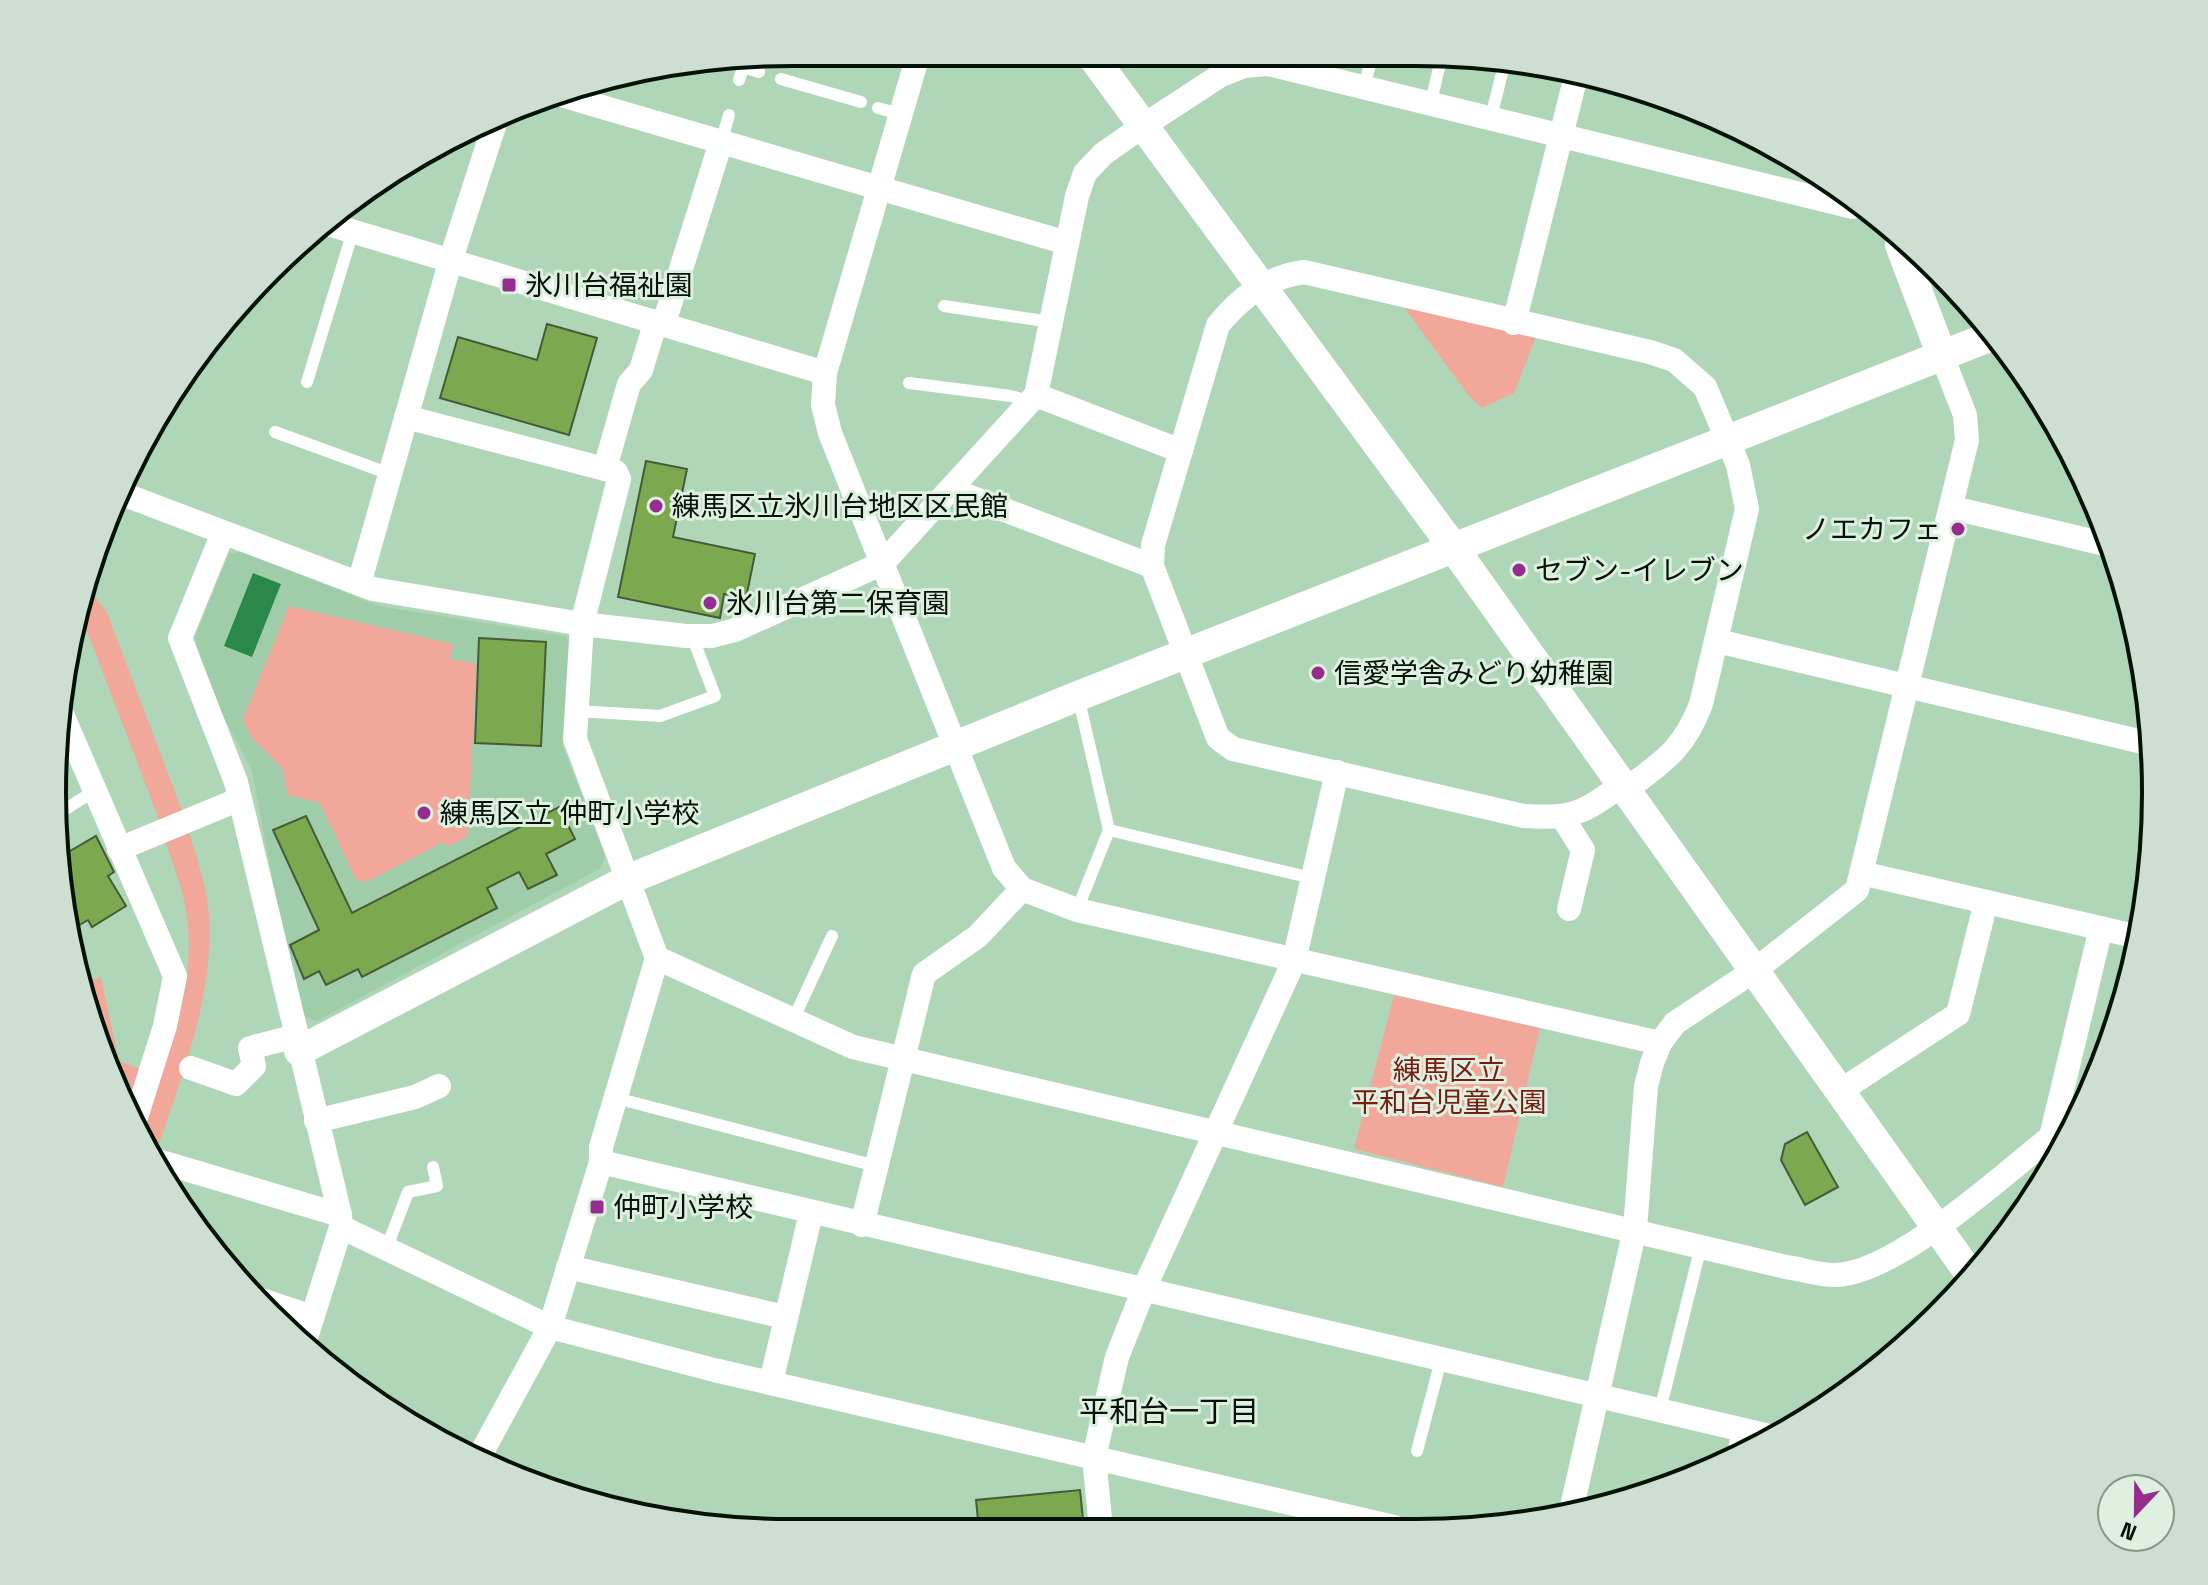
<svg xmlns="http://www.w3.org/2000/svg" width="2208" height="1585" font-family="'Space Grotesk','Noto Sans JP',sans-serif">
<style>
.built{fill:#9fcda9}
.green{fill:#f1a799}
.water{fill:#29884a}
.building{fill:#7ca94f;stroke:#475a37;stroke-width:2}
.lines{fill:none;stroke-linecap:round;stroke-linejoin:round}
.service{stroke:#fff;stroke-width:12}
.minor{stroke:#fff;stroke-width:24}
.tertiary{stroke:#fff;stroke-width:30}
.poi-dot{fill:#962c8e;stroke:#def1e1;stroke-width:3}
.labels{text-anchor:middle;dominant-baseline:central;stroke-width:6;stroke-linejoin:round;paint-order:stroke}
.poi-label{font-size:28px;fill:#051208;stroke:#def1e1;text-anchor:start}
.park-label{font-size:28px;fill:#781d11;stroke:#def1e1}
.neighbourhood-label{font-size:30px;fill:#051208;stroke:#def1e1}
.rim{fill:none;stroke:#051208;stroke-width:4}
</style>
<rect width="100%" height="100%" fill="#afd6b7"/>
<polygon class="built" points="243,551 379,606 566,636 570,645 563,747 605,856 601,868 317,1021 305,1017 285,947 252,770 212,695 195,637 229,554"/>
<g class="green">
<polygon points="1401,303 1537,334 1514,393 1482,408 1469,396"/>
<polygon points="90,590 107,613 183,813 160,822 82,618"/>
<polygon points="289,606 453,644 450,659 476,664 468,836 447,847 443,842 367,882 356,880 320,803 288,795 282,768 251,737 243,719"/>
<path d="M189,832C197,859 207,887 209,915C214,1000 180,1080 154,1159L140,1137C163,1067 197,993 187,917C184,891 173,865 165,840Z"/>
<polygon points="101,978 119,1061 142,1070 127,1117 86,981"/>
<polygon points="1394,995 1540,1028 1503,1187 1354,1149"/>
</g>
<polygon class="water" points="253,573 281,584 252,657 224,646"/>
<g class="building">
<polygon points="547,324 597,338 569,435 440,398 458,337 537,360"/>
<polygon points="646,461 687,469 673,537 755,554 746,598 724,594 720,618 618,597"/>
<polygon points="479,638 546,642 541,746 475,743"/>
<polygon points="559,807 575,839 546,854 557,875 528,889 519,872 487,888 497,908 362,977 358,969 326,985 319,971 304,979 290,945 319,930 273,830 306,816 352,913"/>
<polygon points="96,836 114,872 108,876 126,906 92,927 88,920 76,927 69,915 66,916 58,890 58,858"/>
<polygon points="1807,1132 1838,1187 1805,1205 1781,1160 1785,1144"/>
<polygon points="1080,1490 1084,1529 979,1530 976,1500"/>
</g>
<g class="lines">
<g class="service">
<polyline points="743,67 759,72"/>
<polyline points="781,79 861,102"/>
<polyline points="739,80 746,58"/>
<polyline points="1364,88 1373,52"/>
<polyline points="1431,102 1442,55"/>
<polyline points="878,108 900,114"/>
<polyline points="1491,117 1505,61"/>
<polyline points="721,142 729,115"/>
<polyline points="944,306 1051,322"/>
<polyline points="307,382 353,231"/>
<polyline points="909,383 1011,396 1031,402"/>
<polyline points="275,432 390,474"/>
<polyline points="577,711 660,716 715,696 692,636"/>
<polyline points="58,814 94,791"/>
<polyline points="1109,830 1312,878"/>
<polyline points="1077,910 1109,830 1078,696"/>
<polyline points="793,1020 832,936"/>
<polyline points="616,1098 876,1166"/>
<polyline points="387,1247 408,1192 437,1186 433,1167"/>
<polyline points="1660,1410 1701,1246"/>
<polyline points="1417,1451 1441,1360"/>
<polyline points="1733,1455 1738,1429"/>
</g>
<g class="minor">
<polyline points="919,52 825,373 823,405 830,433 1004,868 1022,889 1077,910 1660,1043"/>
<polyline points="561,95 1067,243"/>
<polyline points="328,224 825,373"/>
<polyline points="664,323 721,142"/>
<polyline points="1514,323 1577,72"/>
<polyline points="1036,395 1181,451"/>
<polyline points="406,417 616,472 619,479 582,624 575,739 657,958 601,1147 601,1162 550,1327 477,1461"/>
<polyline points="605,468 629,384 641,370 656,321"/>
<polyline points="952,490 1152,566"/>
<polyline points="120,493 373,589 582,624 686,636 712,636 735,630 883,563 1036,395 1077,196 1085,173 1103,154 1143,126 1221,75 1244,66 1268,64 1853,207"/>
<polyline points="1953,508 2113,546"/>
<polyline points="223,533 180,638 236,782 340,1215 341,1227 304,1344"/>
<polyline points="359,584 451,259 494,126"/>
<polyline points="1717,641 2151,744"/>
<polyline points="58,705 175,976 165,1026 133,1127"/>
<path d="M1623,784C1583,813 1574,819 1524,816L1233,749L1218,738L1152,566L1153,545L1218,325C1241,297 1267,277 1304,272L1650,352L1674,360L1705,387L1738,465L1747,509L1701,704C1684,749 1664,761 1627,789"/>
<polyline points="1563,818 1583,850 1569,909"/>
<polyline points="119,849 240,799"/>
<polyline points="1861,873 2139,937"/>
<path d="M657,958L853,1047L1786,1267C1801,1269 1819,1275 1835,1275C1896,1274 2002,1175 2051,1137L2067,1140"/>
<polyline points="191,1068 236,1084 254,1066 250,1048 296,1036"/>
<polyline points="1840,1091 1958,1014 1986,902"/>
<polyline points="316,1121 415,1097 439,1086"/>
<polyline points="2051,1137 2101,928"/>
<polyline points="158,1161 340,1215"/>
<polyline points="601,1162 1765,1435"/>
<polyline points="862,1225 924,974 978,936 1022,889"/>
<polyline points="341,1227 550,1327 714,1370 1394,1527"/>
<polyline points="568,1267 785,1317"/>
<polyline points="255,1298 312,1317"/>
<polyline points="771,1382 811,1213"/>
<polyline points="1571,1511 1635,1229 1646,1086 1652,1063 1660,1043 1675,1023 1755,970 1857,890 1967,440 1965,415 1942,356"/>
<polyline points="1101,1529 1094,1457 1117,1357 1144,1289 1294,961 1337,772"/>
</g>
<g class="tertiary">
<polyline points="1089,52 1453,547 1972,1277"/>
<polyline points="1900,245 1942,356"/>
<polyline points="299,1051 627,880 1078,696 1994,335"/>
</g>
</g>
<g class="poi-dot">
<rect x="501" y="277" width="16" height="16" rx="4"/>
<circle cx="656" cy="506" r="8"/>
<circle cx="1958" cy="529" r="8"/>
<circle cx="1519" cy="570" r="8"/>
<circle cx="710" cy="603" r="8"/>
<circle cx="1318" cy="673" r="8"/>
<circle cx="424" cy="813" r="8"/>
<rect x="589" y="1199" width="16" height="16" rx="4"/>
</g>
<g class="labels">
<g class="poi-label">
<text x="525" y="285">氷川台福祉園</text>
<text x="672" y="506">練馬区立氷川台地区区民館</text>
<text x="1942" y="529" text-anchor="end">ノエカフェ</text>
<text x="1535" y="570">セブン-イレブン</text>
<text x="726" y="603">氷川台第二保育園</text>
<text x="1334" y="673">信愛学舎みどり幼稚園</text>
<text x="440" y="813">練馬区立 仲町小学校</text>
<text x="613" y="1207">仲町小学校</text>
</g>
<g class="park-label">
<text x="1449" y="1070">練馬区立<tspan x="1449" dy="32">平和台児童公園</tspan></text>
</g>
<g class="neighbourhood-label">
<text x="1169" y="1411">平和台一丁目</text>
</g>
</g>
<path d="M0 0H2208V1585H0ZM792 66H1416A726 726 0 0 1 2142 792V793A726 726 0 0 1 1416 1519H792A726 726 0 0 1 66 793V792A726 726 0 0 1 792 66Z" fill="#cddfd0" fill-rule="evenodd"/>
<path class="rim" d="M792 66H1416A726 726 0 0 1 2142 792V793A726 726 0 0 1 1416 1519H792A726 726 0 0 1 66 793V792A726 726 0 0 1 792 66Z"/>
<g transform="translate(2136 1513) rotate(202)"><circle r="38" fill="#def1e1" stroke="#87988a" stroke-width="2"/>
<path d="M0-6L14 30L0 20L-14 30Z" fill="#962c8e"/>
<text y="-12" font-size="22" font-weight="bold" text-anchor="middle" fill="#051208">N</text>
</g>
</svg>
